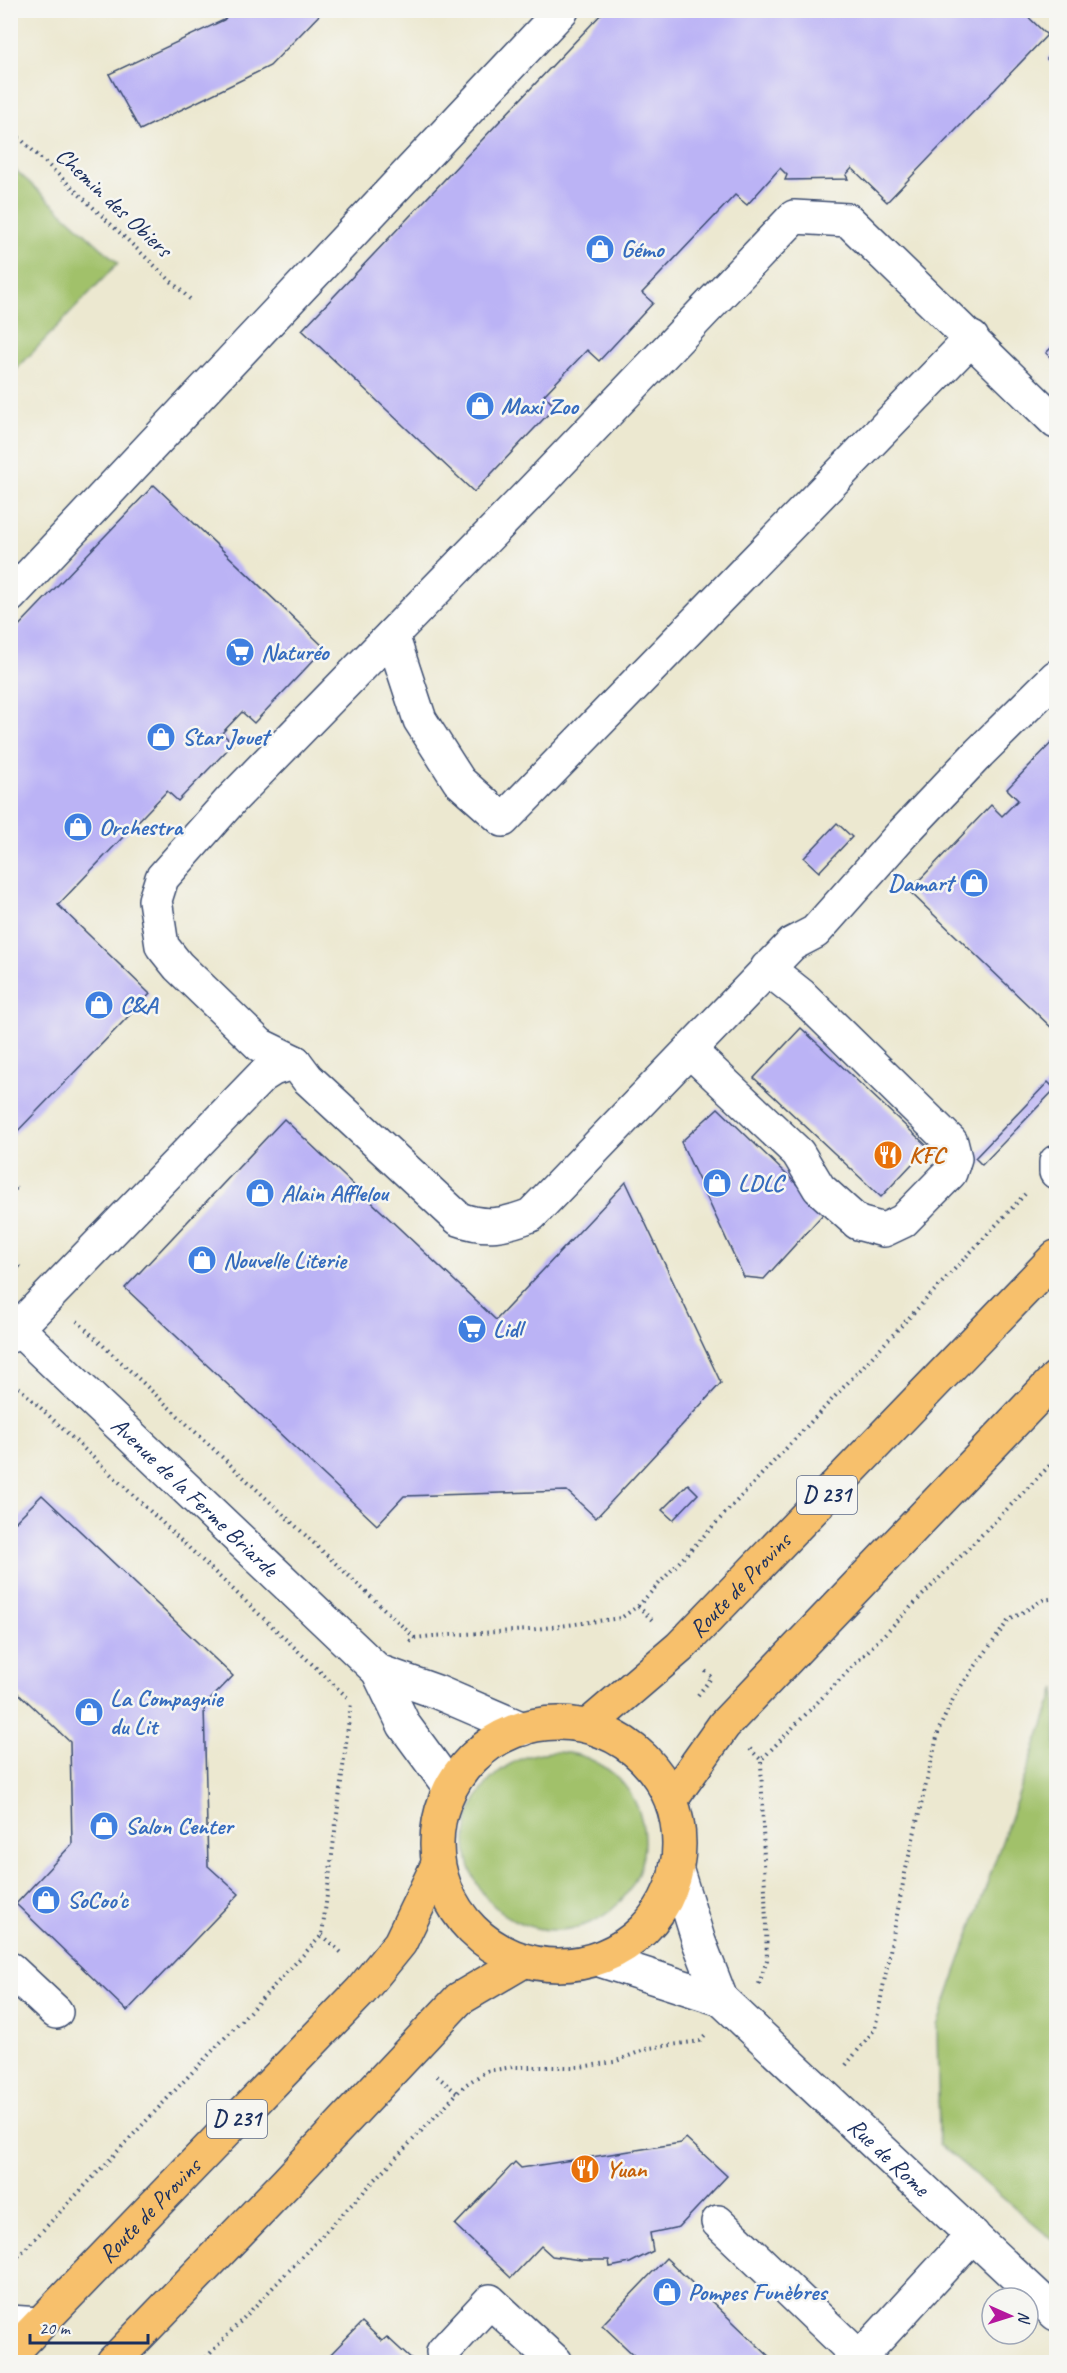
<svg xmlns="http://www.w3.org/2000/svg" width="1067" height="2373" font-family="Caveat,sans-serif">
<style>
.green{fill:#a1c16a;stroke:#5e7864;stroke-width:1.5}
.building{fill:#bbb3f5}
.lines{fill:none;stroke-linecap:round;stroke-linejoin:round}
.minor-casing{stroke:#3a4b6f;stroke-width:36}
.major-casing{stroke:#3a4b6f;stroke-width:36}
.path{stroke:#3a4b6f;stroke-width:4;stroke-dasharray:1.5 4.5;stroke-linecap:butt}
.minor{stroke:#fff;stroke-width:33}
.major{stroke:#f7c06c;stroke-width:33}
.labels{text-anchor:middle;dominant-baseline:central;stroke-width:5;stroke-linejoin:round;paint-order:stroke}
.shield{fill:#f6f6f2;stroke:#5d6b8a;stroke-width:1.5}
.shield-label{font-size:22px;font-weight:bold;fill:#1b2f5e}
.street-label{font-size:24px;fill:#1b2f5e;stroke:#f6f6f2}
.shop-label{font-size:24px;font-weight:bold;fill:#366cbe;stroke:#f6f6f2;text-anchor:start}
.food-label{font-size:24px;font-weight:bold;fill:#c56008;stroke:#f6f6f2;text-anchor:start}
</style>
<rect width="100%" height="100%" fill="#f6f6f2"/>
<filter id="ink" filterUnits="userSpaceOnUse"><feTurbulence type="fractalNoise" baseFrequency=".0167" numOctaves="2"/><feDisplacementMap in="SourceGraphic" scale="12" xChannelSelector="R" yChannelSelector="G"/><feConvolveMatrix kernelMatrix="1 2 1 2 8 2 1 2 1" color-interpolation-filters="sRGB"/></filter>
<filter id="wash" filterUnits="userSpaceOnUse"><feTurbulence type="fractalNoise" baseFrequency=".008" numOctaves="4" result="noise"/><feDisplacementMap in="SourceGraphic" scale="24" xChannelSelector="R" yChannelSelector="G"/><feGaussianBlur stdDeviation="1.35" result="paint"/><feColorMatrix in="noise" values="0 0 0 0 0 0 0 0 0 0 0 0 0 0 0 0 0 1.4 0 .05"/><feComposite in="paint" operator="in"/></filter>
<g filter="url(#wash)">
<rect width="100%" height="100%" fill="#ece8d0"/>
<g class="green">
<polygon points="10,165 118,263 11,375 10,375"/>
<polygon points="1056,1688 1056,2243 939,2144 937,2026"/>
<circle cx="555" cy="1841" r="89"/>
</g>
<g id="blocks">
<g class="building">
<polygon points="233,10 324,10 270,66 140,130 109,74 224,20"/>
<polygon points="605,10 1021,10 1047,35 887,202 852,168 846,175 848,179 785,180 787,175 780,168 747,205 735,195 642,293 653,303 599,361 587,350 544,395 555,407 474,492 302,330"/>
<polygon points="1055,50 1056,51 1056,69 1047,59"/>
<polygon points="1056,343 1056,363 1046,353"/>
<polygon points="154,485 325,648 254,723 242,712 222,733 233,744 178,801 167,791 58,905 150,994 10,1139 10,635"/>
<polygon points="1056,738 1056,1032 909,891 991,805 1002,816 1018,800 1007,789"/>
<polygon points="837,823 852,837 819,872 804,858"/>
<polygon points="801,1028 928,1147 881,1197 754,1078"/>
<polygon points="1048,1082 1055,1089 982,1165 975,1158"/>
<polygon points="718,1108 825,1212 764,1279 744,1277 681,1142"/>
<polygon points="284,1119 496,1320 626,1182 721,1383 596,1518 567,1491 404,1496 377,1525 125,1288"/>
<polygon points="688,1484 698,1494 673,1520 662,1510"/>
<polygon points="42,1495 233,1676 204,1706 208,1866 239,1894 127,2011 16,1904 72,1844 70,1742 10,1685 10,1527"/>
<polygon points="686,2138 727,2176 679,2227 650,2233 653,2251 630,2263 610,2267 609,2260 581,2260 552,2256 541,2246 511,2278 455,2225 515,2162 521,2168 681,2143"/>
<polygon points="666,2258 775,2362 641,2362 602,2325"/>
<polygon points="362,2322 382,2341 387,2337 414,2362 323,2362"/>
</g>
</g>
</g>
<g filter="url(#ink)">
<use href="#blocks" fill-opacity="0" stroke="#3a4b6f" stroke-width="1.5"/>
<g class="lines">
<g class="minor-casing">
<g id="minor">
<path d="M1056,422L848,220L794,217L536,487L231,800L162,878L155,900L162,946L178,966L260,1045L295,1062L307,1078L459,1219C486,1229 505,1225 531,1215L792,944L815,932L902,834L979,753L1056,677"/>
<polyline points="10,596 562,10"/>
<polyline points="392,635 420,720 459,781 503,820 972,338"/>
<polyline points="690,1051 798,1153 819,1188 858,1223 884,1230 903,1221 950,1173 955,1158 951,1142 801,995 767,968"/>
<polyline points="1056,1162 1056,1172"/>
<path id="s1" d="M10,1321L378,1671L404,1725L448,1785"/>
<polyline points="10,1336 262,1076 273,1069 295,1062"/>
<polyline points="378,1671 437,1692 523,1729"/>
<path id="s2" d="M676,1868L699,1942L721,1999L1056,2314"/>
<polyline points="603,1961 721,1999"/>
<polyline points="10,1969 56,2012"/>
<polyline points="718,2222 860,2358"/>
<polyline points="10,2322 39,2324"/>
<polyline points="443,2352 490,2301 556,2362"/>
<polyline points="856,2362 973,2235"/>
</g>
</g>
<g class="major-casing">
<g id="major">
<circle cx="558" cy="1844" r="121"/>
<path id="s3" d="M589,1725L680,1647L1056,1257"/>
<polyline points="673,1797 724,1725 1056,1378"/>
<path id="s4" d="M10,2355L361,1991L400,1943L438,1864"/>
<polyline points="113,2362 286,2183 459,1999 522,1962"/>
</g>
</g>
<g class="path">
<polyline points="10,129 192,301"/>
<polyline points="10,1188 17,1189"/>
<polyline points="10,1259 23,1270"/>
<polyline points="77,1321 415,1638"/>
<polyline points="10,1379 348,1698"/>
<polyline points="638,1606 654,1622"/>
<polyline points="410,1642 415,1638 433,1636 529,1630 621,1618 638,1606 1027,1192"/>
<polyline points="698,1695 712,1677 705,1671"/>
<polyline points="750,1749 761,1760"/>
<polyline points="322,1935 344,1955"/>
<polyline points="759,1984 767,1960 761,1760 1056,1459"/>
<polyline points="846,2065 875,2029 905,1873 939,1729 956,1693 1008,1621 1043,1600 1056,1598"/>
<polyline points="437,2076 457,2093"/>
<polyline points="10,2265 322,1935 351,1703"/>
<polyline points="202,2362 465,2085 487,2071 513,2067 580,2067 614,2062 649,2048 700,2041 706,2035"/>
</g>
<use href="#minor" class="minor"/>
<use href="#major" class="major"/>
</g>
</g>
<defs>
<g id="shop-disc" transform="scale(1.5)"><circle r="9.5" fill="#3f7fe0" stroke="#f6f6f2"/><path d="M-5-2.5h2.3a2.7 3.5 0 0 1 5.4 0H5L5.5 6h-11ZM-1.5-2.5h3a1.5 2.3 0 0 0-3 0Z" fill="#fff"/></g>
<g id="supermarket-disc" transform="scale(1.5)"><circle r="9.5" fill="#3f7fe0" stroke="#f6f6f2"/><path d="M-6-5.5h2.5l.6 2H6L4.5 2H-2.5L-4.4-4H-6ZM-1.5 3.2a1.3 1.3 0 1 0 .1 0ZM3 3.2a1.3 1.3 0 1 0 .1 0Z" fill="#fff"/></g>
<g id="restaurant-disc" transform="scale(1.5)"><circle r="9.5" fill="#e8710a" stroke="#f6f6f2"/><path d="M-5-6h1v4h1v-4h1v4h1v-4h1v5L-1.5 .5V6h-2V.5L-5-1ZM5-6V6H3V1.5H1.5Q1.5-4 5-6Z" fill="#fff"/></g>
</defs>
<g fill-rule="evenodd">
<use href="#shop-disc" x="600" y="249"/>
<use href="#shop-disc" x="480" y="406"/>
<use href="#supermarket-disc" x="240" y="652"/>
<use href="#shop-disc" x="161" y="737"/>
<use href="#shop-disc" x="78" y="827"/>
<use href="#shop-disc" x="974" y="883"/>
<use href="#shop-disc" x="99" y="1005"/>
<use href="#restaurant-disc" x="888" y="1155"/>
<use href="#shop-disc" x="717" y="1183"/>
<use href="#shop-disc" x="260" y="1193"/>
<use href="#shop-disc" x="202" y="1260"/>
<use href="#supermarket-disc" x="472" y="1329"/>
<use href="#shop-disc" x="89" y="1712"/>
<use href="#shop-disc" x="104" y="1826"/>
<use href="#shop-disc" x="46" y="1900"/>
<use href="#restaurant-disc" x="585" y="2169"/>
<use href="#shop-disc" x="667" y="2292"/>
</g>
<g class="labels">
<g class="shield">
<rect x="797" y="1476" width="60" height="38" rx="4.5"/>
<rect x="207" y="2100" width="60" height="38" rx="4.5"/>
</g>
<g class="shield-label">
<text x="827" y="1495">D 231</text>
<text x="237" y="2119">D 231</text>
</g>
<g class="street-label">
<text transform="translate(114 202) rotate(43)">Chemin des Obiers</text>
<text stroke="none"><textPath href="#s1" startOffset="255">Avenue de la Ferme Briarde</textPath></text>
<text stroke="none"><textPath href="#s3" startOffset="206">Route de Provins</textPath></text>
<text stroke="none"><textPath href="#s2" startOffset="369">Rue de Rome</textPath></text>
<text stroke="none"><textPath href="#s4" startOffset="201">Route de Provins</textPath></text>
</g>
<g class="shop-label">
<text x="621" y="249">Gémo</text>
<text x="501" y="406">Maxi Zoo</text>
<text x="261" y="652">Naturéo</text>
<text x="182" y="737">Star Jouet</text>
<text x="99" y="827">Orchestra</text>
<text x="953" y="883" text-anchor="end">Damart</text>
<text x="120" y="1005">C&amp;A</text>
<text x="738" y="1183">LDLC</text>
<text x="281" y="1193">Alain Afflelou</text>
<text x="223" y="1260">Nouvelle Literie</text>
<text x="493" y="1329">Lidl</text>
<text x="110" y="1698">La Compagnie<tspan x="110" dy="28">du Lit</tspan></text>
<text x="125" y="1826">Salon Center</text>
<text x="67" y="1900">SoCoo'c</text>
<text x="688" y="2292">Pompes Funèbres</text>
</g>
<g class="food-label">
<text x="909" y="1155">KFC</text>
<text x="606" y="2169">Yuan</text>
</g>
</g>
<rect width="1067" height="2373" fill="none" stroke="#f6f6f2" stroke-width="36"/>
<g transform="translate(1010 2316) rotate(93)"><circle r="28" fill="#f6f6f2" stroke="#9ea6b7" stroke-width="1.5"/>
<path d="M0-4.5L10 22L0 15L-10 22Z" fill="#b5179e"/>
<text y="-9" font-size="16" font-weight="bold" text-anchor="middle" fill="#1b2f5e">N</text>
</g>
<path d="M30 2334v9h118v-9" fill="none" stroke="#1b2f5e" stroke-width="3"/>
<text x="39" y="2334" font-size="18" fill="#1b2f5e" stroke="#f6f6f2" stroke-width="4.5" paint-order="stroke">20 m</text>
</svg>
